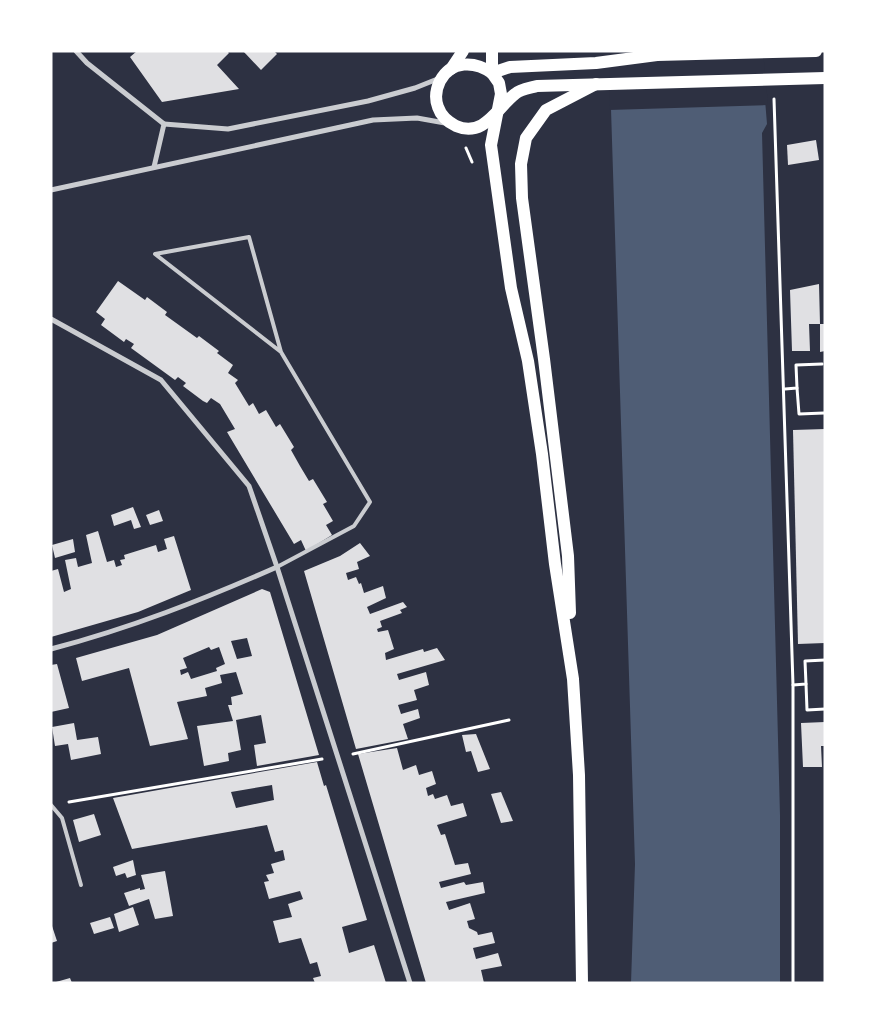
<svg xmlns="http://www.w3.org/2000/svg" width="876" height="1034" font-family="Mulish,sans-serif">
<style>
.water{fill:#4f5d75}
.pier{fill:#2d3142}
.building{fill:#e0e0e3;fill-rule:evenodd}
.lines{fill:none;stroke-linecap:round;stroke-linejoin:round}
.path{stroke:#fff;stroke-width:3}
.service{stroke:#caccd0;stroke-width:4}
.minor{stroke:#caccd0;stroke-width:5}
.primary{stroke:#fff;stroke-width:12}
</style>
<rect width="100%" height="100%" fill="#2d3142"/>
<polygon class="water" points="612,51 761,51 767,124 762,133 780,815 780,983 631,983 635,864 611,109"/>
<polygon class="pier" points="610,51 763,51 768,105 609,110"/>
<g class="building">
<polygon points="137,51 227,51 229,53 217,65 239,89 162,102 130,57"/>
<polygon points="243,51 274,51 277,54 261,70"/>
<polygon points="816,140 819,160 788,165 787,145"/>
<polygon points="118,281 145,300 147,297 167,312 165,315 197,338 199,336 219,351 217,353 233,365 228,373 238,380 235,383 249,406 253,403 259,414 266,410 276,427 280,424 294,447 291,450 300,466 309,481 313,479 327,502 323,504 333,521 326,525 332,535 306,551 301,540 294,544 227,432 235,429 220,404 211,398 207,403 203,401 183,386 186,383 178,377 175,380 131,348 134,344 126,339 124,342 101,325 105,319 96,312"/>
<polygon points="819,284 820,324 825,324 825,351 820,352 820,324 809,324 810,351 792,351 790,290"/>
<polygon points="825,429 825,643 798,644 793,430"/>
<polygon points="133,507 141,527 134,529 131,520 114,526 111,515"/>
<polygon points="159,510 163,521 150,525 146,515"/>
<polygon points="98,531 107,562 114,560 116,567 122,565 120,560 125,559 124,555 156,545 158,552 167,549 164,539 174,536 191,590 138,612 51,637 51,571 58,569 64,592 71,589 65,560 76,558 78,567 92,563 86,535"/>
<polygon points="73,539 75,552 55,558 52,545"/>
<polygon points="360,543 370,556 357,562 359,569 346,573 348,580 356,577 359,584 361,583 364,593 383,586 386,598 367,607 370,614 403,602 407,607 400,610 402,613 380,621 382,627 377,629 378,632 388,630 394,649 385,653 386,660 423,649 424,652 437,648 445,660 397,674 399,680 426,672 429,685 414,690 417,700 398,705 401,714 418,709 420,718 403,724 408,739 356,749 304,571 340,556"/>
<path d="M262,589L270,592L319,755L257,766L254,745L266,743L261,715L236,720L241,750L228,753L229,761L204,766L197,726L233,721L228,705H232L231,697L243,694L236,672L220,675L222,683L205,688L207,696L177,702L188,739L150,746L129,668L82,681L76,658L157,635ZM247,638L252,656L237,659L231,641ZM209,647L211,650L219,647L225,664L216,668L217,671L191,679L188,672L181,675L180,670L187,668L183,658Z"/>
<polygon points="57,664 69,708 51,712 51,665"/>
<polygon points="825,722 825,746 821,746 822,767 803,767 801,723"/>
<polygon points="74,723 77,740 98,737 101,754 71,760 68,744 55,746 52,727"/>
<polygon points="476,734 490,769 478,772 471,751 466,752 462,735"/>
<polygon points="397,748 403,770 416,765 419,775 432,771 436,784 426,788 428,796 433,794 435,799 447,795 451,806 463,803 467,816 437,825 441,835 445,834 455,865 468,863 471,874 439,882 441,888 464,882 466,885 483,882 485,893 446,902 449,910 470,903 475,919 467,921 469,928 477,932 478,935 492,932 495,943 473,948 476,959 498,953 502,966 481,970 484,983 426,983 358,754"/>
<path d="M317,762L324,786L326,785L367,920L342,927L349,953L374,945L386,983H315L313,978L321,976L317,962L310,964L301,938L279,943L273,921L292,917L288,904L303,899L300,891L269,899L264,882L269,881L266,875L274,873L271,864L285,860L283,850L275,852L267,825L132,849L113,798ZM272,785L274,800L236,808L231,792Z"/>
<polygon points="501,792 513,821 501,823 491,794"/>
<polygon points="94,814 101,835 79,842 73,820"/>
<polygon points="133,860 136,875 127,878 125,873 116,876 113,867"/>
<polygon points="165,871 173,916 155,919 149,899 129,906 124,893 140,888 140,890 145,889 141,875"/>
<polygon points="133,907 139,925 119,932 114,914"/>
<polygon points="110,917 114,928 94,934 90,923"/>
<polygon points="51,923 57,941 51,943"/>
<polygon points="70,978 72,983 56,983 56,982"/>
</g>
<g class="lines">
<g class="path">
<polyline points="774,99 793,685 793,983"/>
<polyline points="466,148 472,162"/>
<polyline points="797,388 799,414 824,413"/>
<polyline points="785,389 797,388 796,365 822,364"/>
<polyline points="806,684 807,710 825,709"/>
<polyline points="793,685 806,684 805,661 825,660"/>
<polyline points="353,754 509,720"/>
<polyline points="69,802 322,759"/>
</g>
<g class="service">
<polyline points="277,567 354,526 370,502 281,352 155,254 249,237 281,352"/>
<polyline points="51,805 62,818 81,885"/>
</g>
<g class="minor">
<polyline points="76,51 87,63 164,124 154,167"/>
<polyline points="164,124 228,129 368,101 415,88 440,78"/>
<polyline points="51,190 373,120 417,118 445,123"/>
<polyline points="51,319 161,380 249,486 277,567 410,983"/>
<path d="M51,649C131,628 202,600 277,567"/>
</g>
<g class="primary">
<polyline points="492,51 492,73 499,83 501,94 491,145 511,288 528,361 542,454 555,564 573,679 579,775 582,983"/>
<polyline points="451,69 463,51"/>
<path d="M492,73C475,61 451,60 440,81C436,89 435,99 438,107C441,116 448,122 456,126C484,138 497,108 515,94C520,89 530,88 537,86L825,78"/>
<polyline points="492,73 510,67 596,63 657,55 816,51"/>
<polyline points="570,613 568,556 544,359 522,198 521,164 526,138 546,110 596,84"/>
</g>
</g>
<rect width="876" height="1034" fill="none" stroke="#ffffff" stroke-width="105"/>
</svg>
